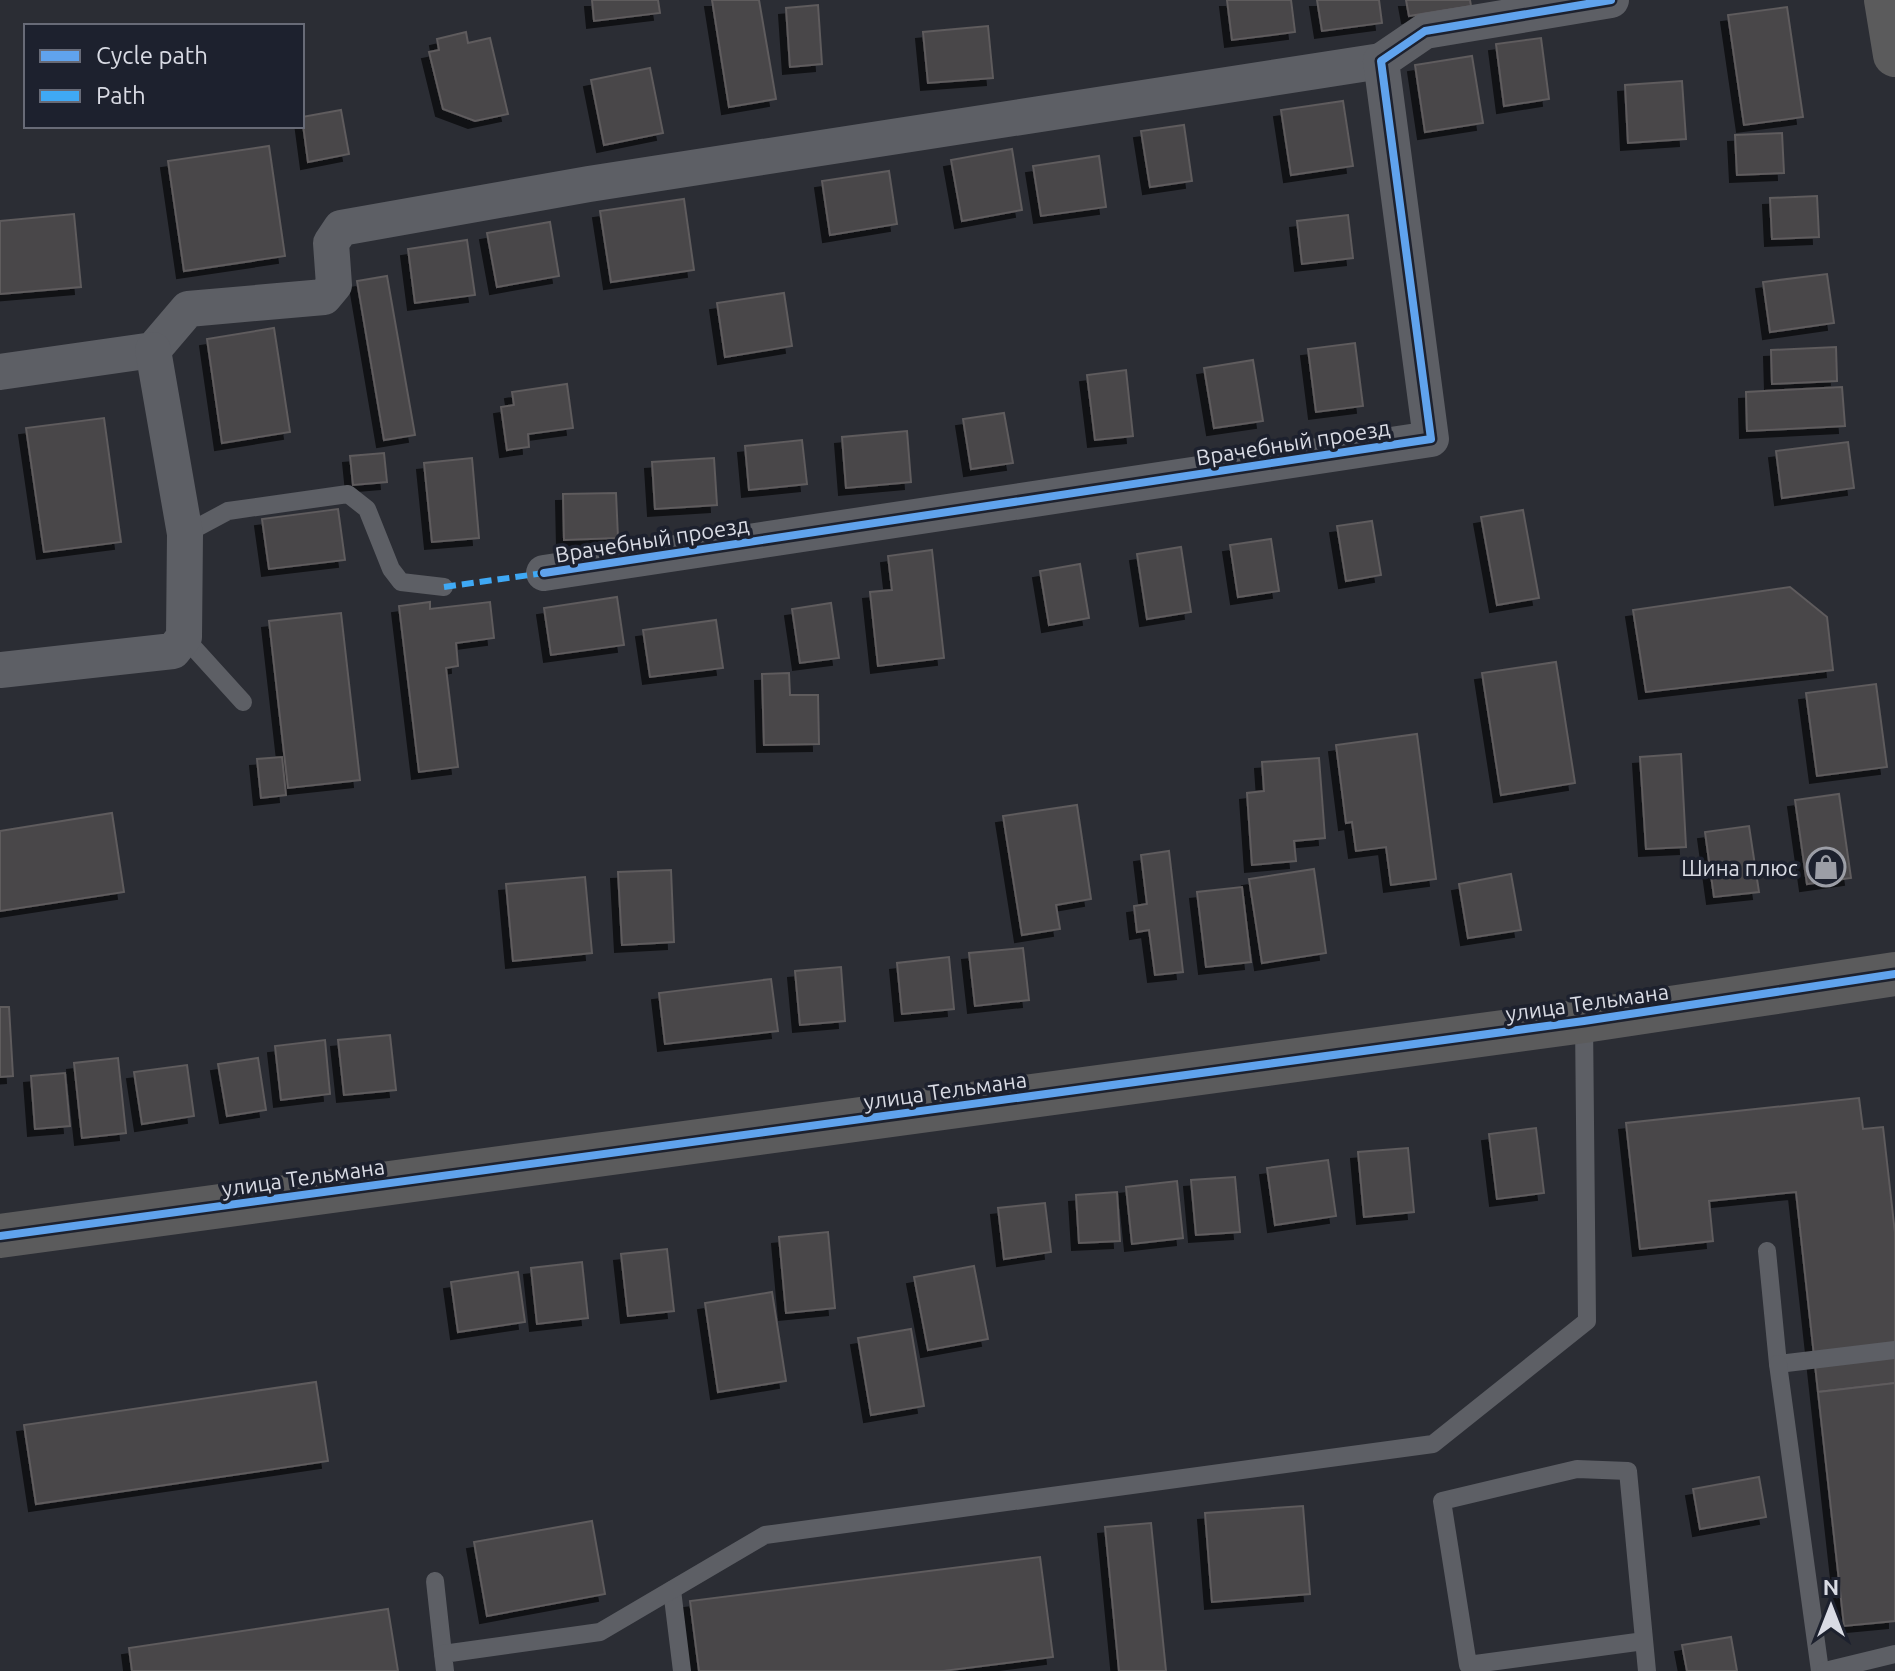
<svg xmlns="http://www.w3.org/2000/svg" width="1895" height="1671" font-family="Ubuntu,sans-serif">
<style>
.building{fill:#49464a;stroke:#5e5b5d;stroke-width:2;filter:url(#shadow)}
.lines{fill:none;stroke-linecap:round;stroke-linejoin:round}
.lane{stroke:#5d5f65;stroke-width:18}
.street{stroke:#5d5f65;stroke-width:36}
.secondary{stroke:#5b5b5c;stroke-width:44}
.quiet{stroke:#3fa9f5;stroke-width:6;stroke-dasharray:12 6;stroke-linecap:butt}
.cycleway-casing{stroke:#1d212e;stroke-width:13}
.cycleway{stroke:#60a3ed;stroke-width:8}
.labels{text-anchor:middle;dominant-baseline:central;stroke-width:7;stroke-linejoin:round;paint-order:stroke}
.street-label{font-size:22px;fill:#d9dbe4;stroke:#1d212e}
.poi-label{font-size:22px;fill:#d9dbe4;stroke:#1d212e;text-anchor:end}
</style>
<defs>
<filter id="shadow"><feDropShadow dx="-7" dy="7" stdDeviation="0" flood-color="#0009"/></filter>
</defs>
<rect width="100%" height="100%" fill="#2b2d34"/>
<g class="building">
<polygon points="592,0 658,0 660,13 594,21"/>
<polygon points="712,0 759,0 776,99 729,107"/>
<polygon points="1227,0 1291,0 1295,32 1232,40"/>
<polygon points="1317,0 1379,0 1382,23 1322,31"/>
<polygon points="1406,0 1470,0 1471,6 1409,16"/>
<polygon points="818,5 822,64 790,67 786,8"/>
<polygon points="1787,7 1803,117 1744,125 1728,15"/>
<polygon points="988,26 993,78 928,83 923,32"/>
<polygon points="466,32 468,43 490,38 508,114 475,121 443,109 429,52 439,50 437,39"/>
<polygon points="1541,38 1549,99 1504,106 1496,44"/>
<polygon points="1472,56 1483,123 1425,132 1415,65"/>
<polygon points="650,68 663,133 604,145 591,80"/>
<polygon points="1682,81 1686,139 1628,143 1625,85"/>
<polygon points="1343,101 1353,166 1291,175 1281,110"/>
<polygon points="341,110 349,154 308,162 302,117"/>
<polygon points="1184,125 1192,181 1150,187 1141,131"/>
<polygon points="1782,133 1784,173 1737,175 1735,135"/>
<polygon points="269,146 285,256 184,271 168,161"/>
<polygon points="1012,149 1022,210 962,221 951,160"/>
<polygon points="1099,156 1106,207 1041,216 1033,166"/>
<polygon points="889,171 897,224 830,235 822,181"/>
<polygon points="1817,196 1819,237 1772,239 1770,198"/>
<polygon points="684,199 694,270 611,282 600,211"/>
<polygon points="74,214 81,287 0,294 0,221"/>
<polygon points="1348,215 1353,258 1302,264 1297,221"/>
<polygon points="550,222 559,276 497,287 487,233"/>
<polygon points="467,240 475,295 415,303 408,249"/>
<polygon points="1827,274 1834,323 1770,332 1763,282"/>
<polygon points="387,276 415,435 384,440 357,281"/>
<polygon points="784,293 792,346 725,357 717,303"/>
<polygon points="274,328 290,432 222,443 207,339"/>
<polygon points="1355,343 1363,406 1316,412 1308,349"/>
<polygon points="1836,347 1837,381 1772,384 1771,350"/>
<polygon points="1253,360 1263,421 1214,428 1204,368"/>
<polygon points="1126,370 1133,436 1095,440 1087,375"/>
<polygon points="567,384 573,428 528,434 529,447 507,450 501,407 514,405 512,392"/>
<polygon points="1842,387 1845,426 1747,431 1746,392"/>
<polygon points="1004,413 1013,463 971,469 963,419"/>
<polygon points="104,418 121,542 44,552 26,428"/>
<polygon points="907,431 911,482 846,488 842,437"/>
<polygon points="802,440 807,484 749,490 745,446"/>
<polygon points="1848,442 1854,488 1782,498 1776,451"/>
<polygon points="384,453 387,482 353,485 350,456"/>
<polygon points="472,458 479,538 432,542 424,463"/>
<polygon points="714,458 717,505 655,509 652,462"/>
<polygon points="616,493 618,538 564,540 563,494"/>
<polygon points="338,509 345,560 269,569 262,519"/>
<polygon points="1523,510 1539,598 1497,605 1481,517"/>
<polygon points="1372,521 1381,575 1346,581 1337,526"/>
<polygon points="1271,539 1279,591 1238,597 1230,545"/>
<polygon points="1181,547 1191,612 1147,619 1137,554"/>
<polygon points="932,550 944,658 878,666 870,592 892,590 888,556"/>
<polygon points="1080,564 1089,618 1049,625 1040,571"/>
<polygon points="1790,587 1827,617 1833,670 1646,692 1633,610"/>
<polygon points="617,597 624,645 551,655 544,608"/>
<polygon points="430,602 430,609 490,602 494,638 456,643 458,666 446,668 458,767 419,772 399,606"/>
<polygon points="831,603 839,658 800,663 792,609"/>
<polygon points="341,613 360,780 288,788 269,621"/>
<polygon points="716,620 723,668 650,677 643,630"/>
<polygon points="1556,662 1575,783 1501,795 1482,673"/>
<polygon points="789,673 790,695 818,695 819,744 764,745 762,674"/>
<polygon points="1876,684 1887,767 1817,776 1806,693"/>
<polygon points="1417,734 1436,879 1391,885 1386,847 1356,851 1352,822 1346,823 1336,745"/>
<polygon points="1681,754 1686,847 1646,849 1640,757"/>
<polygon points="282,757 286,795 261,798 257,759"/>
<polygon points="1319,758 1325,838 1294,841 1296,861 1252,865 1247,793 1264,791 1262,762"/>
<polygon points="1839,794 1851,878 1807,884 1795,800"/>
<polygon points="1077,805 1091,899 1056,905 1060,929 1022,935 1003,816"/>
<polygon points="112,813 124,892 0,911 0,831"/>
<polygon points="1749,826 1759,892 1714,897 1705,832"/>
<polygon points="1169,851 1183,972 1155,975 1149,930 1137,932 1134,906 1147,904 1141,855"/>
<polygon points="1314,869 1326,953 1262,963 1249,879"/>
<polygon points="671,870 674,942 622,945 618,872"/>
<polygon points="1511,874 1521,930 1468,938 1459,884"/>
<polygon points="585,877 592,953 513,961 506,884"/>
<polygon points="1242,887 1251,962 1206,967 1197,892"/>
<polygon points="1023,948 1029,1000 975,1006 969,953"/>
<polygon points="949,957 954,1009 902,1014 897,963"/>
<polygon points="841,967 845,1021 800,1025 795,971"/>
<polygon points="771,979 778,1031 665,1044 659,993"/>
<polygon points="0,1007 9,1007 13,1076 0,1077"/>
<polygon points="390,1035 396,1090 344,1095 338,1040"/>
<polygon points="325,1040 330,1094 281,1100 275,1046"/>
<polygon points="118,1058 126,1133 82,1138 74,1063"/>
<polygon points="258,1058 266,1110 227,1116 218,1064"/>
<polygon points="187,1065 194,1116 142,1124 134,1072"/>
<polygon points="65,1073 70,1126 35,1129 31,1076"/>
<polygon points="1859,1098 1863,1129 1883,1127 1895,1233 1895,1383 1818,1392 1796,1192 1709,1201 1713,1241 1640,1249 1626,1123"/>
<polygon points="1536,1128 1544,1193 1497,1199 1489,1134"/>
<polygon points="1408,1148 1414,1212 1364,1217 1358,1152"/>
<polygon points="1328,1160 1336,1216 1275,1225 1267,1168"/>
<polygon points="1235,1177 1240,1232 1196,1235 1191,1180"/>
<polygon points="1177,1181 1183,1238 1132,1244 1126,1187"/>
<polygon points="1117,1192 1120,1241 1079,1243 1076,1195"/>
<polygon points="1045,1203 1051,1252 1004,1259 998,1208"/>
<polygon points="828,1232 835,1308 786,1313 779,1237"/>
<polygon points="667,1249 674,1311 628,1316 621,1254"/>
<polygon points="582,1262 588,1318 537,1324 531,1268"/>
<polygon points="974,1266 988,1339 928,1350 914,1277"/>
<polygon points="518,1272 525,1322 458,1332 451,1282"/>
<polygon points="772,1292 786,1381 718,1392 705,1303"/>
<polygon points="911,1329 924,1406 871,1415 858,1338"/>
<polygon points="316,1382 328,1461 36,1504 24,1425"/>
<polygon points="1895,1383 1895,1621 1844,1626 1818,1392"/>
<polygon points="1759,1477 1766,1517 1700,1529 1693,1489"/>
<polygon points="1303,1506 1310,1594 1212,1602 1205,1513"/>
<polygon points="592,1521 605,1594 487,1616 474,1542"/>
<polygon points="1151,1523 1166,1671 1119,1671 1105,1527"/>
<polygon points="1040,1557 1053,1657 943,1671 699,1671 690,1601"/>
<polygon points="388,1609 398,1671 132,1671 129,1648"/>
<polygon points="1731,1637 1737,1671 1687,1671 1682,1645"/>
</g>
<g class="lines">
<g class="lane">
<polyline points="185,534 228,511 348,494 367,509 391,569 401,582 444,587"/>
<polyline points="184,637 243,702"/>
<polyline points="1767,1251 1778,1364 1895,1350"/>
<polyline points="1778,1364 1820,1671"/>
<polyline points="435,1581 443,1654"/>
<polyline points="672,1590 682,1671"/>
<polyline points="1644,1641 1468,1665 1442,1501 1577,1469 1628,1471 1647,1671"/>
<polyline points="445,1671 443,1654 600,1632 765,1535 1433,1444 1587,1321 1584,1021"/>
<polyline points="1825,1671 1895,1654"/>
</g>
<g class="street">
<polyline points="0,372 153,350 188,309 324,297 334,285 331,243 341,228 589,184 1381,61"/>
<polyline points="544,573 1431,439 1381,61 1425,31 1611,0"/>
<polyline points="0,670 173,651 184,637 185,534 153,350"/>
</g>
<g class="secondary">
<polyline points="1886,0 1895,55"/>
<polyline points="0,1236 1584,1021 1895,974"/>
</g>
<polyline class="quiet" points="444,587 544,573"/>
<g class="cycleway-casing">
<g id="cycleway">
<polyline points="544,573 1431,439 1381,61 1425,31 1611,0"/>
<polyline points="0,1236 1584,1021 1895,974"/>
</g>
</g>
<use href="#cycleway" class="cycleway"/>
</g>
<defs>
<g id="shop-ring" transform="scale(2)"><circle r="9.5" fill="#1d212e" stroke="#9c9ea6" stroke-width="1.5"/><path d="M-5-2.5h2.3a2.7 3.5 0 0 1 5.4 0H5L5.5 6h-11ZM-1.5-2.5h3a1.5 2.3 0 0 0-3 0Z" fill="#9c9ea6"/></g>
</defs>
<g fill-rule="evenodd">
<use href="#shop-ring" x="1826" y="867"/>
</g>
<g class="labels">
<g class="street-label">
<text transform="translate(1293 442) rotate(-9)">Врачебный проезд</text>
<text transform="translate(652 539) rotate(-9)">Врачебный проезд</text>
<text transform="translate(1587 1002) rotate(-8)">улица Тельмана</text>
<text transform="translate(945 1090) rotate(-8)">улица Тельмана</text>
<text transform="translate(303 1177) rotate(-8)">улица Тельмана</text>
</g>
<g class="poi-label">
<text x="1798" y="867">Шина плюс</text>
</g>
</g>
<rect x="24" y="24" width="280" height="104" fill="#1d212e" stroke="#686b77" stroke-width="2"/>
<rect x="40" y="50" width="40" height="12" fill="#60a3ed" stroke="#686b77" stroke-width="2"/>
<text x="96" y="64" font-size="24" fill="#d9dbe4">Cycle path</text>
<rect x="40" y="90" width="40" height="12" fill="#3fa9f5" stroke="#686b77" stroke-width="2"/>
<text x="96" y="104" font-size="24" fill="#d9dbe4">Path</text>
<g transform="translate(1831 1607)" stroke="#1d212e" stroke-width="6" paint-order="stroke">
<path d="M0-6L14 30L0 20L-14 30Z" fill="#d9dbe4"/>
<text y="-12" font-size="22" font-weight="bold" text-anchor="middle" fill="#d9dbe4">N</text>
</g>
</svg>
